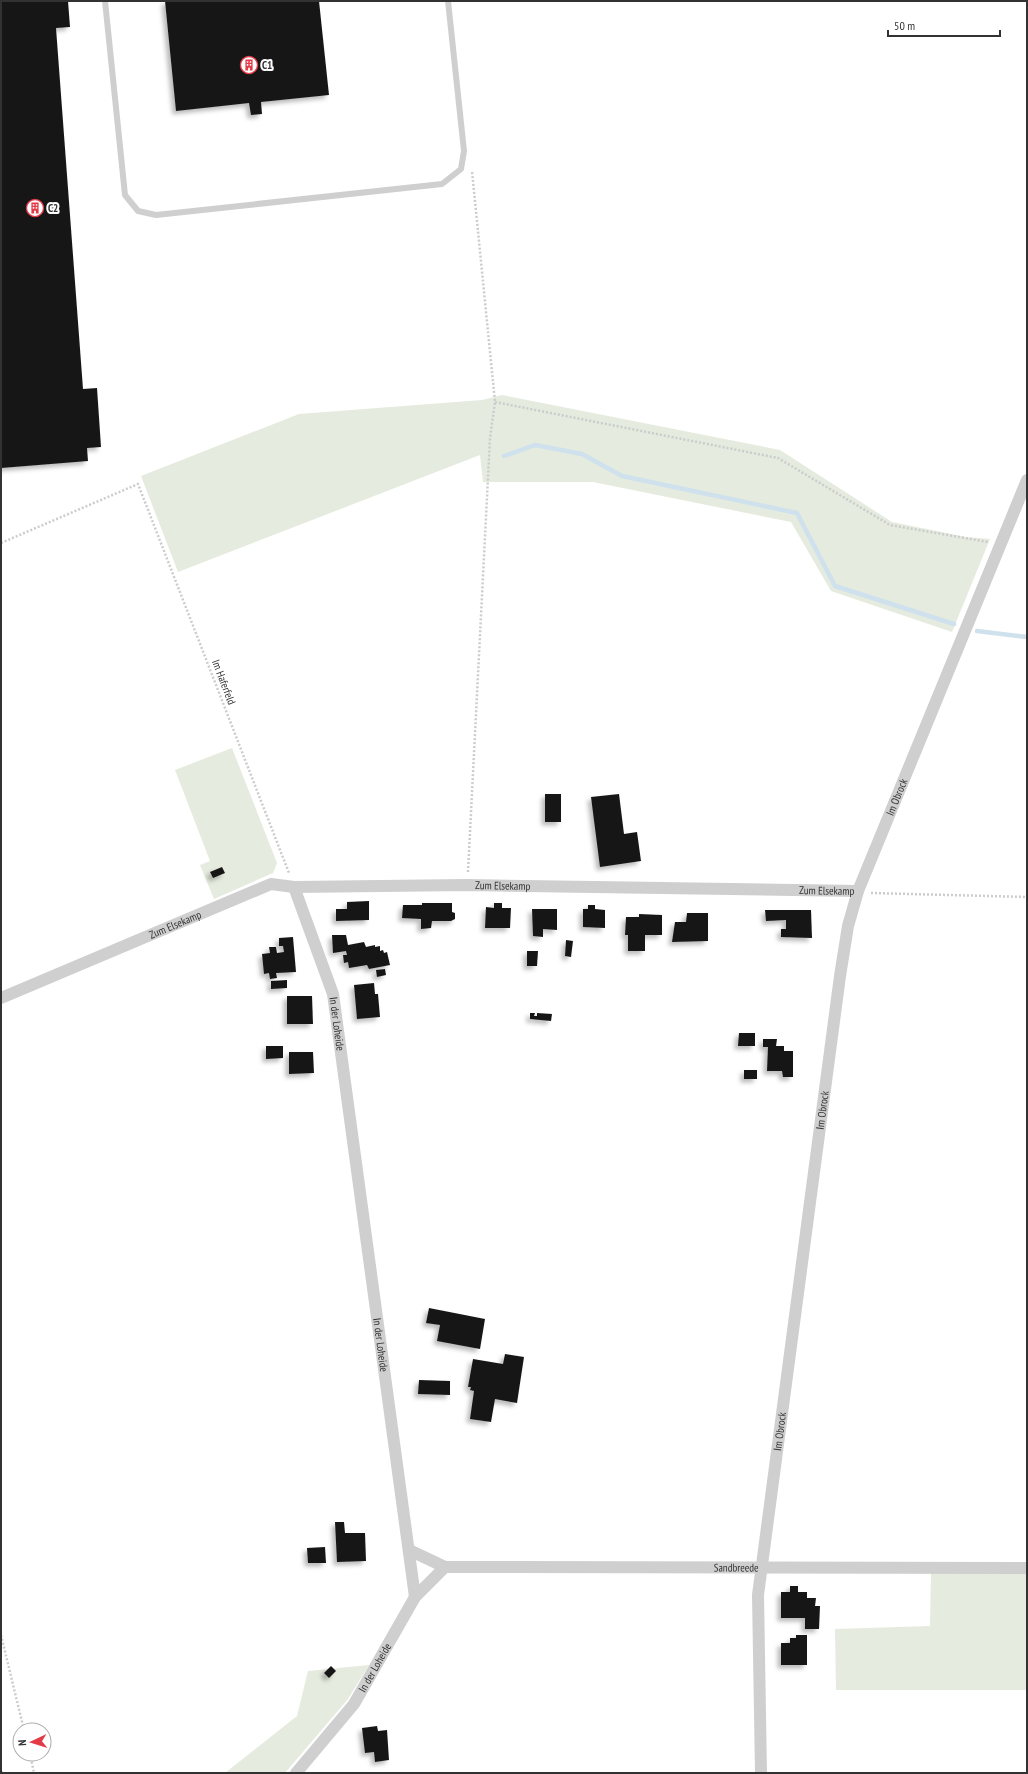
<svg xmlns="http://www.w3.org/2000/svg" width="1028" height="1774" font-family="'PT Sans Narrow',sans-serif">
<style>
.green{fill:#e5ebde}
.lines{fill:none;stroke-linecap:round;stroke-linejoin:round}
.stream{stroke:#cee1ed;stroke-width:4.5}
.building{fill:#191919;filter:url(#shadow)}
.path{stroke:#ccc;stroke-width:2.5;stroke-dasharray:2 2;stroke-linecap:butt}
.lane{stroke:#cfcfcf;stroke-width:6}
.street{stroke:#cfcfcf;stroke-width:12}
.labels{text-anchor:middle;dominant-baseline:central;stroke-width:4;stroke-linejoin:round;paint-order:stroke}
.poi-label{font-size:11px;font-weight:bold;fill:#323232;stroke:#fff;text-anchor:start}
.street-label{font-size:11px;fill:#323232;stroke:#fff}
</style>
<defs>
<filter id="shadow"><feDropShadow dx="-3.5" dy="3.5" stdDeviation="2" flood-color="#0004"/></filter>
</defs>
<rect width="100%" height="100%" fill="#fff"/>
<g class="green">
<polygon points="502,395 780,450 892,522 966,537 990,539 952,632 831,591 791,522 593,482 483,482 480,455 178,572 141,476 299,414 482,400"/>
<polygon points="232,748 277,863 273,873 214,899 200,865 210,861 175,770"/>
<polygon points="931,1572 1027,1573 1027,1690 836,1690 835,1629 930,1626"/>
<polygon points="369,1665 348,1699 285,1773 225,1773 297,1716 308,1671"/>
</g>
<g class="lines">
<g class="stream">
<polyline points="504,456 535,445 582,454 622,476 797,513 835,586 954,624"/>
<polyline points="977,631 1027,637"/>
</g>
</g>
<g class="building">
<polygon points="1,1 68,1 70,27 56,28 83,389 97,388 101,447 87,448 88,461 1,468"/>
<polygon points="165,1 319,1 329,95 261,102 262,114 251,115 249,103 176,111"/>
<rect x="545" y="794" width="16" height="28"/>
<polygon points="619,794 624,834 637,832 641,861 600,867 591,797"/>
<polygon points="222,867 225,873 213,878 210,872"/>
<polygon points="369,901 369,920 336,921 336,909 347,909 347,902"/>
<polygon points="422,903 452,903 452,912 455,913 455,919 451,921 432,921 431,928 421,929 421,919 402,918 403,905 422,905"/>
<polygon points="494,903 502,903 502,908 511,908 510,928 485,928 486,907 494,908"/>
<polygon points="588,905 595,905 595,909 605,910 605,928 583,927 583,909 588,909"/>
<polygon points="532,909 557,909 557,930 543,929 543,937 533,936"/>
<polygon points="765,910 811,910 812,938 781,937 781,929 786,929 786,920 766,921"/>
<polygon points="687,913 708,913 708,941 672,942 675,922 686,922"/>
<polygon points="639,914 662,915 662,935 645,935 645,951 628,951 628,935 625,935 626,917 639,917"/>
<polygon points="332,935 346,935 348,945 364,942 366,947 375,945 375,947 380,946 380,951 383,950 384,953 387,952 390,965 369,969 367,965 349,968 348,962 344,963 343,955 347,955 346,951 333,953"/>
<polygon points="293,937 296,972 276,973 277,978 270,979 269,973 264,974 262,954 270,953 269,947 276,947 277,953 284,952 283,946 279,946 279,938"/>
<polygon points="566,940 573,941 571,957 565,956"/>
<polygon points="527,951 538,951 537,966 527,966"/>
<polygon points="385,969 386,975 377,977 376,970"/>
<polygon points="287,980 287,988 271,989 271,981"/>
<polygon points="374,983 375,994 378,994 380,1017 357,1019 354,985"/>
<polygon points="287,996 312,996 313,1024 287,1024"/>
<polygon points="530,1013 535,1013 534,1016 537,1016 537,1013 552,1014 551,1021 530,1019"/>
<polygon points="739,1033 755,1033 755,1046 738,1046"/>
<polygon points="763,1039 777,1039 776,1046 784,1046 784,1051 793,1051 793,1077 783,1077 782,1071 767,1071 768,1047 763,1047"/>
<polygon points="266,1046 283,1046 283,1058 266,1059"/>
<polygon points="289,1052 313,1052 314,1073 289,1074"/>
<rect x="744" y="1070" width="13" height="9"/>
<polygon points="429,1308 485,1319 480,1349 437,1341 440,1325 426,1323"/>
<polygon points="505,1354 524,1357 517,1403 495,1399 491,1422 470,1419 474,1391 470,1390 471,1387 468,1387 473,1359 503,1364"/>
<polygon points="419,1380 450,1381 450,1395 418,1394"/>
<polygon points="335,1522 344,1522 345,1533 365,1533 366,1561 337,1562"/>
<polygon points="325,1547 326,1563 308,1563 307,1548"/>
<polygon points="790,1586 798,1586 798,1592 807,1592 807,1598 816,1598 815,1606 820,1606 819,1629 805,1629 805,1618 781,1618 781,1592 790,1592"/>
<polygon points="796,1635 807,1635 807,1665 781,1665 781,1643 790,1643 790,1638 796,1638"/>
<polygon points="331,1666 336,1671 329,1678 324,1673"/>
<polygon points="377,1726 378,1731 387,1730 389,1760 375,1762 374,1752 365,1753 362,1728"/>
</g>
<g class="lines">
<g class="path">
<polyline points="495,402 778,458 890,525 988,542"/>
<polyline points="1,543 138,484 289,873"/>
<polyline points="468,872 490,438 495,402 472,171"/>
<polyline points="871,893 1027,897"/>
<polyline points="1,1635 24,1730"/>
<polyline points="30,1754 34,1773"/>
<polyline points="1,1772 5,1773"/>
</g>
<polyline class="lane" points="105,1 125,195 138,211 156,215 442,184 461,169 464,151 448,1"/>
<g class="street">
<path id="s1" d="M294,887L333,994L415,1597"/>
<path id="s2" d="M1,998L271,884L294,887L467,885L858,891"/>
<path id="s3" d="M409,1550L445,1567L1027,1568"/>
<path id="s4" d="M296,1773L354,1704L415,1597L445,1567"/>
<path id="s5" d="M761,1773L758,1595L840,976L848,926L858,891L1027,480"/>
</g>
</g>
<defs>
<g id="building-ring" transform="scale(0.9)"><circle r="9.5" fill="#fff" stroke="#e33a48" stroke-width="1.5"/><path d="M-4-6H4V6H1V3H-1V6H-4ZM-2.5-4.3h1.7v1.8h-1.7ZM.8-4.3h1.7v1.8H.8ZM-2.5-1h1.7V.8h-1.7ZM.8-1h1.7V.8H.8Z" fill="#e33a48"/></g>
</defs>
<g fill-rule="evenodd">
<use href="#building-ring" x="249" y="65"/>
<use href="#building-ring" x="35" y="208"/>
</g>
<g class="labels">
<g class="poi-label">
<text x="262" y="65">C1</text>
<text x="48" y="208">C2</text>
</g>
<g class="street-label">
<text transform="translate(224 682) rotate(69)">Im Haferfeld</text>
<text stroke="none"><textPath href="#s5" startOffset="991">Im Obrock</textPath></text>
<text stroke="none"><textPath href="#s2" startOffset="525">Zum Elsekamp</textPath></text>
<text stroke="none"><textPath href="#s2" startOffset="849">Zum Elsekamp</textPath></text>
<text stroke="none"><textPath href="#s2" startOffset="189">Zum Elsekamp</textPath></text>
<text stroke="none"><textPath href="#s1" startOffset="144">In der Loheide</textPath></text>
<text stroke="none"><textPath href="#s5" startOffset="667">Im Obrock</textPath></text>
<text stroke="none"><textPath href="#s1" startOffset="468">In der Loheide</textPath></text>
<text stroke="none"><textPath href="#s5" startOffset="343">Im Obrock</textPath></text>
<text stroke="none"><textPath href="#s3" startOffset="331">Sandbreede</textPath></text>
<text stroke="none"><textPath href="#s4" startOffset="132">In der Loheide</textPath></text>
</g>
</g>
<rect width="1028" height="1774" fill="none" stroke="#323232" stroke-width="4"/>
<g transform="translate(32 1742) rotate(266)"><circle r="19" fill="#ffffff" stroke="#adadad"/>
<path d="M0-3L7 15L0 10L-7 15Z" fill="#e33a48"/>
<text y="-6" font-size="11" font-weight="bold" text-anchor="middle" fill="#323232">N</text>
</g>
<path d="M888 30v6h112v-6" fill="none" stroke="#323232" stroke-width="2"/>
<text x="894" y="30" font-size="12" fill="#323232" stroke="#ffffff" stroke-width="3" paint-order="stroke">50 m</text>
</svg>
